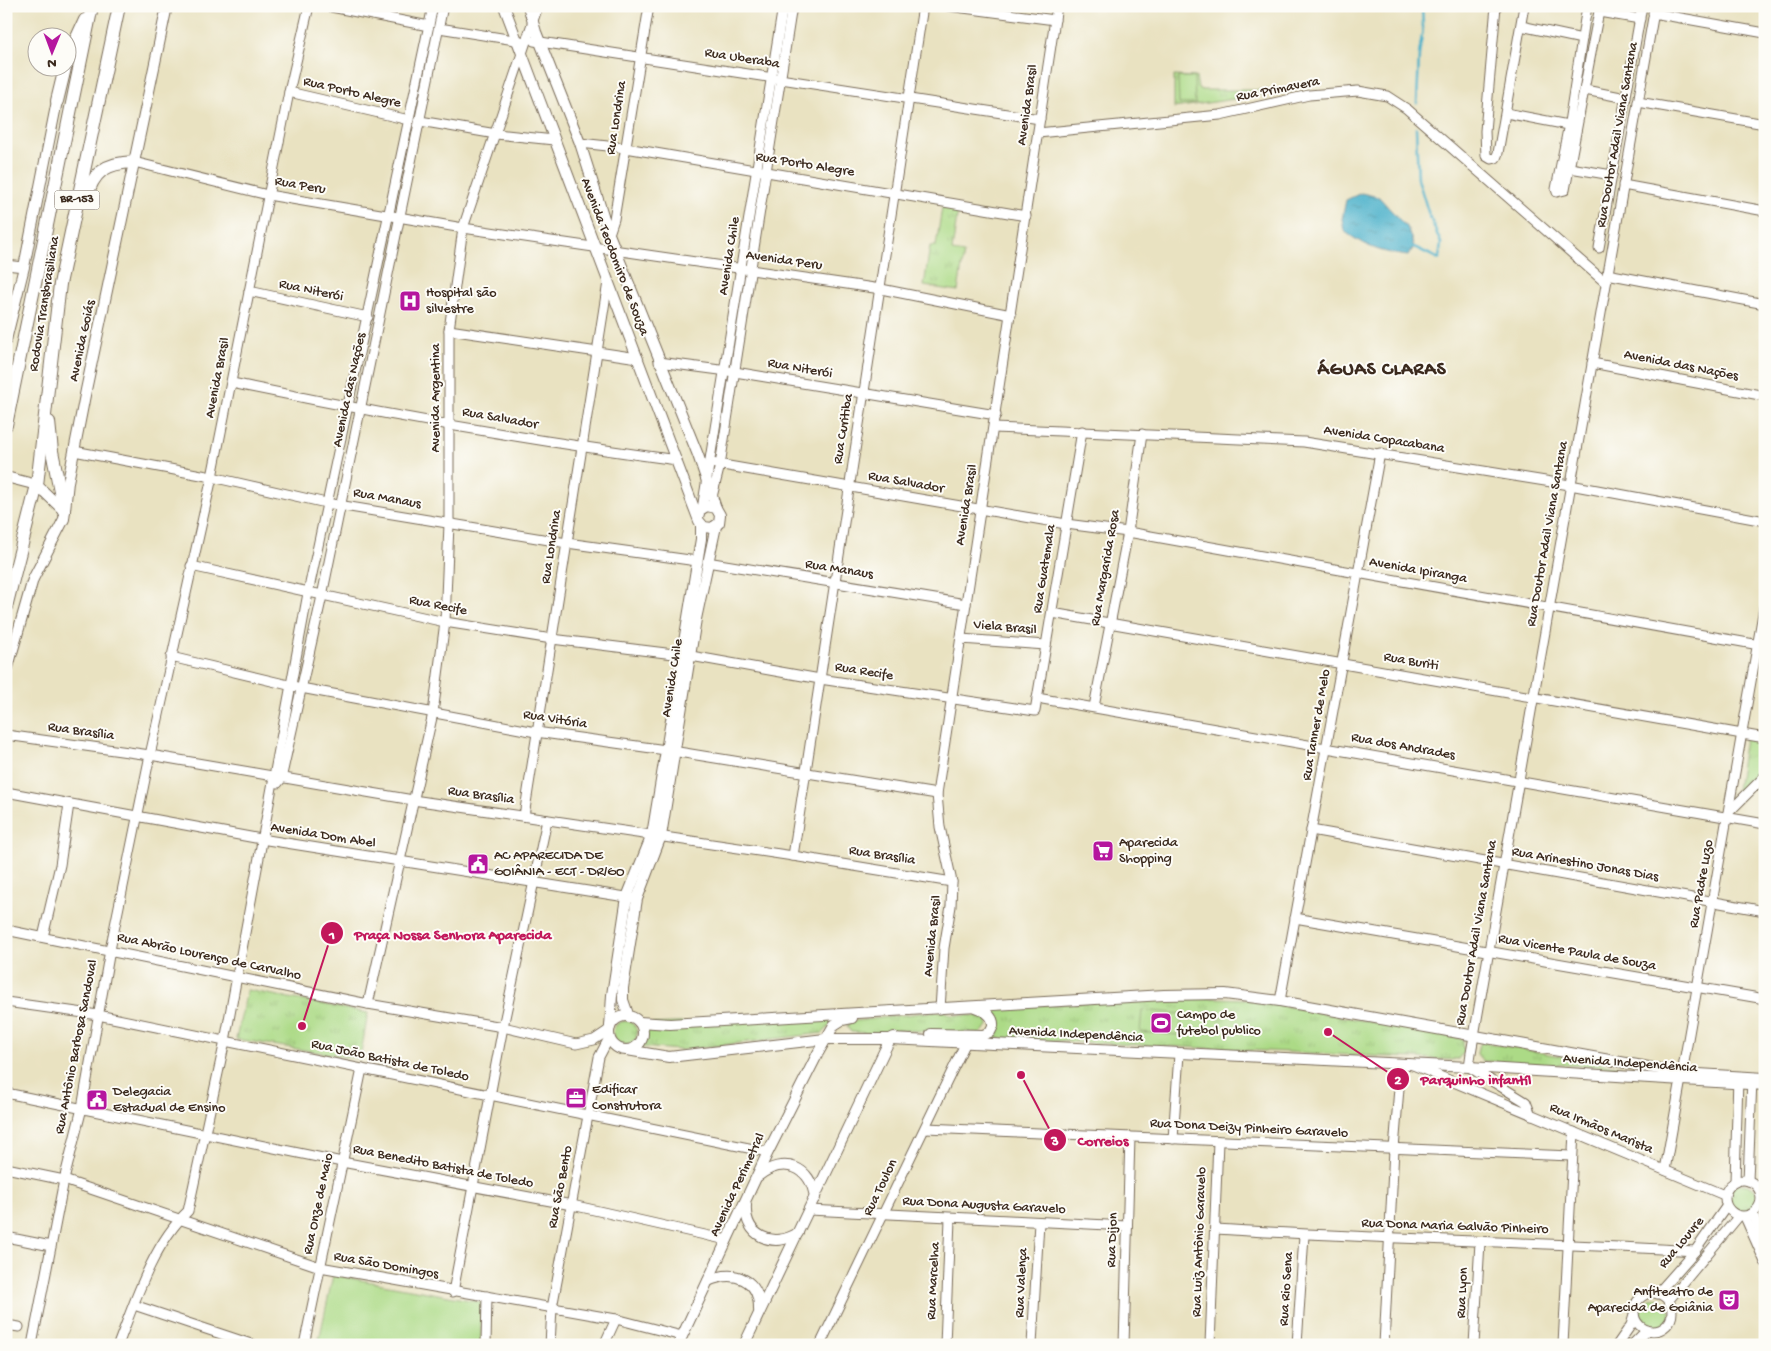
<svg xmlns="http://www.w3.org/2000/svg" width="1771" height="1351" font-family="'Gochi Hand',sans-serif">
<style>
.grass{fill:url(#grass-tufts);stroke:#748252}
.pitch{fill:#acda86;stroke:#748252}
.water{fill:url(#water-ripples);stroke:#436e74}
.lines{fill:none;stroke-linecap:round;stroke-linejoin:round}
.stream{stroke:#4bb1ca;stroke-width:2.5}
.minor-casing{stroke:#786a57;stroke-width:11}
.major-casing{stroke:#786a57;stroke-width:12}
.highway-casing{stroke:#786a57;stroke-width:14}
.minor{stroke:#fff;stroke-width:9}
.major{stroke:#fff;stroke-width:10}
.highway{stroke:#fff;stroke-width:12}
.labels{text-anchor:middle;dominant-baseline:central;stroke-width:4;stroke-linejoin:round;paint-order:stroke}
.shield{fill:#fdfcf7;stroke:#75695f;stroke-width:1}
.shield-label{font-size:12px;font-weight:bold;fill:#3b2a1e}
.street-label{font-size:14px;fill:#3b2a1e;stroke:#fdfcf7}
.poi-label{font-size:14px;fill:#3b2a1e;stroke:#fdfcf7;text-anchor:start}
.district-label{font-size:19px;font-weight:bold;letter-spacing:1px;fill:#3b2a1e;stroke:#fdfcf7}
.leader{fill:none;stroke:#c2185b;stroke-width:2}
.callout-dot{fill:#c2185b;stroke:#fdfcf7;stroke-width:2}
.mark-label{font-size:15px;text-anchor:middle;font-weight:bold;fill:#fff}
.callout-label{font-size:15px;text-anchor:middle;font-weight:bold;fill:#c2185b;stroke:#fdfcf7;stroke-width:4;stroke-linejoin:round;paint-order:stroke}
</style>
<defs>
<pattern id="grass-tufts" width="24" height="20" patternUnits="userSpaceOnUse" patternTransform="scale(1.25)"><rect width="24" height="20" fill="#acda86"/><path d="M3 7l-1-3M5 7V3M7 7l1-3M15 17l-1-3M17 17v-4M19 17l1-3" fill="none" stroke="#95bb73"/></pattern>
<pattern id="water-ripples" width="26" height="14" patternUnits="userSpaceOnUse" patternTransform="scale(1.25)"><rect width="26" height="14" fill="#4bb1ca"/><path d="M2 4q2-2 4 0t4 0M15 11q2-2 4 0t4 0" fill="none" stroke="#4090a3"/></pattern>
</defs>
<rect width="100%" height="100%" fill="#fdfcf7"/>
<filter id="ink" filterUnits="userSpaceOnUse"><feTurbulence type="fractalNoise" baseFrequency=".02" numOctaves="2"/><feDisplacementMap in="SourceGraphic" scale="10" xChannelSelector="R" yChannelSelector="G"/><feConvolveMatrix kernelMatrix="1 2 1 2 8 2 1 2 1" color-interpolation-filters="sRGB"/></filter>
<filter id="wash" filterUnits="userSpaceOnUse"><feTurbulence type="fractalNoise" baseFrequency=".0096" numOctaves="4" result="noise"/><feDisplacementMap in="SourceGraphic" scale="20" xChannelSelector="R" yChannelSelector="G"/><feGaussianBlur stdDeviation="1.12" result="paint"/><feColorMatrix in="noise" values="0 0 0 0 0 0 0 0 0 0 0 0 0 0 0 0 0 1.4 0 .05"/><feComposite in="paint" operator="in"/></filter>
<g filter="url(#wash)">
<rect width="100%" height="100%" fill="#e9e2c1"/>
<g class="grass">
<polygon points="1174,76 1196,77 1198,88 1202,90 1294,90 1174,108"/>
<polygon points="942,207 958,210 952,251 964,253 958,291 924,286 930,246 936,246"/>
<polygon points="1745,738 1765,739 1765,771 1735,803"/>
<polygon points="247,990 368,1013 360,1059 236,1039"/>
<path d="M1185,997L1246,999L1463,1039L1464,1052L1457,1060L991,1038C1001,1029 999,1017 990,1008Z"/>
<path d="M943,1011L951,1015L983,1016L987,1019L988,1026L981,1033L894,1030L888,1034L851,1032L847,1027L849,1023L854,1021C884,1018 913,1013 943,1011Z"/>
<polygon points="838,1017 823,1033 681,1050 641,1047 647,1038 647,1024"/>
<circle cx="625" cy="1033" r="12"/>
<polygon points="1482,1042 1626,1068 1483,1061 1477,1054 1478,1048"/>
<circle cx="1743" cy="1199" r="15"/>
<circle cx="1655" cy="1313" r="15"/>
</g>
<g class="pitch">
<polygon points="1178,77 1194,77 1195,104 1179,104"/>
<polygon points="1142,1010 1182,1014 1180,1035 1140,1032"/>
<polygon points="333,1275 481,1302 481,1345 318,1345"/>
</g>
<path class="water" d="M1361,193L1379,197L1408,229L1414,247L1408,256C1381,252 1367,248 1344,231L1342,219L1346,200Z"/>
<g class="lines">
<g class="stream">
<polyline points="1417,103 1419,55 1423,28 1422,6"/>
<polyline points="1414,247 1439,259 1441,243 1429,215 1418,179 1416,128"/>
</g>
</g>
</g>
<g filter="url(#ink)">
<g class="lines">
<g class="minor-casing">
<g id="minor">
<polyline points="326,6 429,26"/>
<polyline points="948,6 1055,20"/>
<polyline points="1496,6 1485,131 1486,156 1491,159 1496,158 1498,153 1524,6"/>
<polyline points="1587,6 1568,129 1556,189 1557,192 1565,190 1600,6"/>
<polyline points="1599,12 1640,19"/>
<polyline points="1653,13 1765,33"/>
<polyline points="1521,26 1582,39"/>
<polyline points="439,28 521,41"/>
<polyline points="534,41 1040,119"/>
<polyline points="1585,90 1626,98"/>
<polyline points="289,92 409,120"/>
<polyline points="1638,102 1765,124"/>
<polyline points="1506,113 1568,125"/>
<polyline points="420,121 496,134 554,140"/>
<polyline points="1038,133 1220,115 1309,95 1358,91 1387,96 1407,109 1606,283"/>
<polyline points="580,143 626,148 1026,216"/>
<polyline points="134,162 268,195 463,228 881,289 1011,315"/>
<polyline points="1570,168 1612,175"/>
<polyline points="1623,185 1765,211"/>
<polyline points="609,234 614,219 649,6"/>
<polyline points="1599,248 1642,6"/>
<polyline points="6,265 24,267"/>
<polyline points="1607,274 1765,304"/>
<polyline points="249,291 368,317"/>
<polyline points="449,330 638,358"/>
<polyline points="659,362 735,372 996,415"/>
<polyline points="1592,363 1765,396"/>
<path d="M232,383C379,414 527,440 677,460"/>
<polyline points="994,428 1304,442 1570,485 1765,521"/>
<polyline points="74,451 212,477 326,503 567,543 697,561"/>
<polyline points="711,463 1066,524 1128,532 1765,646"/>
<polyline points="712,497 720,465 792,6"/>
<polyline points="702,509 783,6"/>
<polyline points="707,562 966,604"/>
<polyline points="191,566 445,622 552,639 682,655"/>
<polyline points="1052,613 1765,738"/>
<polyline points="961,639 1046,645"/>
<polyline points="691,656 820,679 1035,711 1082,431"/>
<polyline points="171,657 301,688 536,732 666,750 937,794"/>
<polyline points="1037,698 1765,824"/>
<polyline points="1094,707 1128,532 1142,434"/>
<polyline points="6,735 150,755 413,800 793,856 952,882"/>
<polyline points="278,783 281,779 322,596 443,6"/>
<polyline points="6,792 261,839 632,898"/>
<polyline points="1728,813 1765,776"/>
<polyline points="524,816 608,282"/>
<polyline points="1311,830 1765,911"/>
<polyline points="793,856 923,6"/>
<polyline points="1295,918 1765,999"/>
<polyline points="6,930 368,1004 503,1027 576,1044 594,1040 609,1030"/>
<polyline points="43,937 60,865 69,804"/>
<polyline points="1280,1001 1380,453"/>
<polyline points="6,1002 98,1015 768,1152"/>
<polyline points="368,1004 433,713 445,622 449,524 449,330 463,228 538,6"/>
<polyline points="940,1009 944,948 951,906 952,882 940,827 937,794 1057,6"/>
<polyline points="1413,1065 1724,1195"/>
<polyline points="6,1093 342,1162 572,1205 727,1240"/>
<polyline points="1531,1115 1526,1102 1469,1067 1471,1053 1655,6"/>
<polyline points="926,1128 1571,1156"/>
<polyline points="1173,1139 1179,1054"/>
<polyline points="6,1168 64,1180 320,1267 616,1319 682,1336"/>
<polyline points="1665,1170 1765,602"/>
<circle cx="1743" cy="1198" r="18"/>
<polyline points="1748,1181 1752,1079"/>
<polyline points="1735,1182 1738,1077"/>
<polyline points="809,1210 1127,1226"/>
<polyline points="1753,1214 1765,1243"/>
<polyline points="1745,1217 1765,1262"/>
<path d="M1215,1229C1375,1239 1535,1242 1695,1251"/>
<polyline points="6,1237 51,1246"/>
<polyline points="453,1292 503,1027 547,820"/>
<circle cx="1653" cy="1312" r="19"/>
<polyline points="1657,1294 1695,1251 1726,1207"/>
<polyline points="1668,1301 1739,1216"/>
<polyline points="134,1305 254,1345"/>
<polyline points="6,1325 19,1327"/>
<polyline points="32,1345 64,1180 82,1108 110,950 150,755 212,477 289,92 309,6"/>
<path d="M118,1345C135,1301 153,1244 188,1211L225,1041L308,593L433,6"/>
<polyline points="304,1345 362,1069"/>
<polyline points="486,1345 487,1296"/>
<polyline points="550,1345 552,1308 599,1057 609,1038"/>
<polyline points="604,1345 616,1319"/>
<polyline points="820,1345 966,1042"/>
<polyline points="945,1345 950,1219"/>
<polyline points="1032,1345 1039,1222"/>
<polyline points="1124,1345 1130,1137"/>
<polyline points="1210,1345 1218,1141"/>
<polyline points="1297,1345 1304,1235"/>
<polyline points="1384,1345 1394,1149 1401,1064"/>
<polyline points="1474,1345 1480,1242"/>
<polyline points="1563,1345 1574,1132"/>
<polyline points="1617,1345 1631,1325 1634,1315"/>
<polyline points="1632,1345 1647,1330"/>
</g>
</g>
<g class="major-casing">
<g id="major">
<polyline points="504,6 699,521 704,527 712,528 719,523 720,515 716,508 707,506 700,510 698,517"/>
<polyline points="528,6 536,32 580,143 609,234 698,455 716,508"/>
<polyline points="6,340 24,267 57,101"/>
<polyline points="6,477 37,485 64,511"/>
<polyline points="6,674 33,579 64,519 68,482 86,390 167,6"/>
<circle cx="626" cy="1033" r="17"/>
<polyline points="629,1017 623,1000 623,988 637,899 661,836 696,619 716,526"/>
<polyline points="639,1022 670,1024 1164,995 1225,994 1280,1001 1682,1073 1765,1078"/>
<polyline points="610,1027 612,995 627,897 652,835 701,539 701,524"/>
<path d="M931,1034L983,1035L990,1032L993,1026C994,1016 984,1010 975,1007"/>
<polyline points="627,1050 669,1057 825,1039 890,1039 1469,1067 1765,1085"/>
<path d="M758,1176C784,1156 811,1166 815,1198"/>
<path d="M746,1205C744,1236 773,1249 798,1233"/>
<path d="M708,1281C734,1269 760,1279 759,1310"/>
<polyline points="678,1345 768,1152 818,1053 834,1025 842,1020 852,1018"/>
<polyline points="744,1345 890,1039 894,1037"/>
</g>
</g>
<g class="highway-casing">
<g id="highway">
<polyline points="68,57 85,20"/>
<polyline points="57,101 65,68"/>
<path d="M86,199C93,171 106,163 134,162"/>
<polyline points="49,422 52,451 64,511"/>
<polyline points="6,425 92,6"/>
<polyline points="6,607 37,485 60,284 119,6"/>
</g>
</g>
<use href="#minor" class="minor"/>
<use href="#major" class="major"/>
<use href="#highway" class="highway"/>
</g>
</g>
<defs>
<g id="hospital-square" transform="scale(1.125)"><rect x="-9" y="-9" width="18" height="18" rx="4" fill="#b5179e" stroke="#fdfcf7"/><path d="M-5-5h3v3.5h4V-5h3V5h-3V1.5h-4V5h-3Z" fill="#fff"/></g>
<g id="supermarket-square" transform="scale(1.125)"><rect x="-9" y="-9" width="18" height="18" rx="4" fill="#b5179e" stroke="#fdfcf7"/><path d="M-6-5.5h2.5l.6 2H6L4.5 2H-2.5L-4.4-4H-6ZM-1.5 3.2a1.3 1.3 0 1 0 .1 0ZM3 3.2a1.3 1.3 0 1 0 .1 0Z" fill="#fff"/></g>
<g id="civic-square" transform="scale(1.125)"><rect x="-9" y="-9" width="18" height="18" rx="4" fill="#b5179e" stroke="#fdfcf7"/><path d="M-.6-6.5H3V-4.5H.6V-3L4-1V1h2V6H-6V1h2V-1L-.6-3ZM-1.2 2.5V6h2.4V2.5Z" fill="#fff"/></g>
<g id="stadium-square" transform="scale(1.125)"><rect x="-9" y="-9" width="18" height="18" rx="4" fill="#b5179e" stroke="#fdfcf7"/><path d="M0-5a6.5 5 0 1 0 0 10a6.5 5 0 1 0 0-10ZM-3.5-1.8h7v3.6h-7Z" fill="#fff"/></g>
<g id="office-square" transform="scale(1.125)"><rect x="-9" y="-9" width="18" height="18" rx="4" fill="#b5179e" stroke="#fdfcf7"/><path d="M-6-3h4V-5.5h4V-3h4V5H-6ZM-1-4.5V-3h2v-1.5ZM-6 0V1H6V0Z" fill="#fff"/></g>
<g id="theatre-square" transform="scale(1.125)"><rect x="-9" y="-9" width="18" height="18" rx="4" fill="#b5179e" stroke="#fdfcf7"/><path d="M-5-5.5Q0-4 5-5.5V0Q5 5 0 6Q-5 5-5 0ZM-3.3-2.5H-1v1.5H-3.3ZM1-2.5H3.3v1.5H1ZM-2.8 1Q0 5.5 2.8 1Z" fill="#fff"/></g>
</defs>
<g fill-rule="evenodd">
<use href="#hospital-square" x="410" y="301"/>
<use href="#supermarket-square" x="1103" y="851"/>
<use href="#civic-square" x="478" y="864"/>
<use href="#stadium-square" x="1161" y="1023"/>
<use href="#office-square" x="576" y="1098"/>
<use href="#civic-square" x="97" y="1100"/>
<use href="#theatre-square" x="1729" y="1300"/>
</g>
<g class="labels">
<rect class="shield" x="54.5" y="190.5" width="45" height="19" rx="4"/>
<g class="shield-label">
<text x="77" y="200">BR-153</text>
</g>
<g class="street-label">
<text transform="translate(742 59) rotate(9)">Rua Uberaba</text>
<text transform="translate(1278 90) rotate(-11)">Rua Primavera</text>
<text transform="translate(352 93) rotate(13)">Rua Porto Alegre</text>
<text transform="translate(1028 105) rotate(-82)">Avenida Brasil</text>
<text transform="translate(617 118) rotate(-81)">Rua Londrina</text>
<text transform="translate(1618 135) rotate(-80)">Rua Doutor Adail Viana Santana</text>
<text transform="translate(805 165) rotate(9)">Rua Porto Alegre</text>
<text transform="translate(300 186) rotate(10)">Rua Peru</text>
<text transform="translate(730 256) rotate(-81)">Avenida Chile</text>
<text transform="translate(614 257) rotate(69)">Avenida Teodomiro de Souza</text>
<text transform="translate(784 261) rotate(8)">Avenida Peru</text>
<text transform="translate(311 291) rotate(12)">Rua Niterói</text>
<text transform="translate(45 304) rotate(-81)">Rodovia Transbrasiliana</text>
<text transform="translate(83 341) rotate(-78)">Avenida Goiás</text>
<text transform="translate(1681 366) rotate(11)">Avenida das Nações</text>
<text transform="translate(800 369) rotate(10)">Rua Niterói</text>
<text transform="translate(218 378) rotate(-79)">Avenida Brasil</text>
<text transform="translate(350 390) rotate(-78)">Avenida das Nações</text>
<text transform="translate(436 398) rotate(-90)">Avenida Argentina</text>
<text transform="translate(500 419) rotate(10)">Rua Salvador</text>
<text transform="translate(844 429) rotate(-81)">Rua Curitiba</text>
<text transform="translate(1384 440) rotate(9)">Avenida Copacabana</text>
<text transform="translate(906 483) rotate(10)">Rua Salvador</text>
<text transform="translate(387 499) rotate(10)">Rua Manaus</text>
<text transform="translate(967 505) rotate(-81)">Avenida Brasil</text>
<text transform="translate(1548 534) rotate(-80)">Rua Doutor Adail Viana Santana</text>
<text transform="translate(552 547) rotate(-81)">Rua Londrina</text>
<text transform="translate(1106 568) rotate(-80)">Rua Margarida Rosa</text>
<text transform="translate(1045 569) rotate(-81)">Rua Guatemala</text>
<text transform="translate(839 570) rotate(9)">Rua Manaus</text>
<text transform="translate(1418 571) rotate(10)">Avenida Ipiranga</text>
<text transform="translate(438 606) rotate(11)">Rua Recife</text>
<text transform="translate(1005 628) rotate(5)">Viela Brasil</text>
<text transform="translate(1411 662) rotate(10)">Rua Buriti</text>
<text transform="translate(864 672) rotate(9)">Rua Recife</text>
<text transform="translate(673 678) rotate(-81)">Avenida Chile</text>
<text transform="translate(555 720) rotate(9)">Rua Vitória</text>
<text transform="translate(1317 725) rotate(-80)">Rua Tanner de Melo</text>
<text transform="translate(81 732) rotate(8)">Rua Brasília</text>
<text transform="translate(1403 747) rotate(10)">Rua dos Andrades</text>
<text transform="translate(481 796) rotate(8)">Rua Brasília</text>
<text transform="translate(323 836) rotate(9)">Avenida Dom Abel</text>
<text transform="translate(882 856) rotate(9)">Rua Brasília</text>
<text transform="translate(1585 865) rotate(10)">Rua Arinestino Jonas Dias</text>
<text transform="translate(1702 884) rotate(-80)">Rua Padre Luzo</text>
<text transform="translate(1477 933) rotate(-80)">Rua Doutor Adail Viana Santana</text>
<text transform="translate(933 936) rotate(-84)">Avenida Brasil</text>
<text transform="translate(1577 953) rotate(10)">Rua Vicente Paula de Souza</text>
<text transform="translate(209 957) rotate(12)">Rua Abrão Lourenço de Carvalho</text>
<text transform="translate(1076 1035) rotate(3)">Avenida Independência</text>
<text transform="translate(77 1047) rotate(-79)">Rua Antônio Barbosa Sandoval</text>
<text transform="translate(390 1061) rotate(12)">Rua João Batista de Toledo</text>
<text transform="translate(1630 1064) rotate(4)">Avenida Independência</text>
<text transform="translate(1249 1129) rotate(3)">Rua Dona Deizy Pinheiro Garavelo</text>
<text transform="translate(1601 1129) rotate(23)">Rua Irmãos Marista</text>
<text transform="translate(443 1167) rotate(11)">Rua Benedito Batista de Toledo</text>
<text transform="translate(738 1185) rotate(-65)">Avenida Perimetral</text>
<text transform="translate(561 1187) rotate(-79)">Rua São Bento</text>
<text transform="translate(881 1188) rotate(-64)">Rua Toulon</text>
<text transform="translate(319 1204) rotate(-78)">Rua Onze de Maio</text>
<text transform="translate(984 1206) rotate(3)">Rua Dona Augusta Garavelo</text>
<text transform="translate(1455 1227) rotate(2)">Rua Dona Maria Galvão Pinheiro</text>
<text transform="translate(1113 1240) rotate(-88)">Rua Dijon</text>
<text transform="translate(1200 1242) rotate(-88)">Rua Luiz Antônio Garavelo</text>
<text transform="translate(1682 1243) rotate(-50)">Rua Louvre</text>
<text transform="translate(386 1266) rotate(10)">Rua São Domingos</text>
<text transform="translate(934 1281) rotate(-87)">Rua Marcelha</text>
<text transform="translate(1022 1283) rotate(-87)">Rua Valença</text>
<text transform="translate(1287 1289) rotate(-86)">Rua Rio Sena</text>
<text transform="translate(1463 1293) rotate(-87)">Rua Lyon</text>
</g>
<g class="poi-label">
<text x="426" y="293">Hospital são<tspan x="426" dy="16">silvestre</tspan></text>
<text x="1119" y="843">Aparecida<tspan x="1119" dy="16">Shopping</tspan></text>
<text x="494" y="856">AC APARECIDA DE<tspan x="494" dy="16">GOIÂNIA - ECT - DR/GO</tspan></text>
<text x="1177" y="1015">Campo de<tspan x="1177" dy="16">futebol publico</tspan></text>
<text x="592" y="1090">Edificar<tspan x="592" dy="16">Construtora</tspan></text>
<text x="113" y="1092">Delegacia<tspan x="113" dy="16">Estadual de Ensino</tspan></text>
<text x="1713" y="1292" text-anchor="end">Anfiteatro de<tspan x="1713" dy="16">Aparecida de Goiânia</tspan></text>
</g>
<g class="district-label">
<text x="1382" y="370">ÁGUAS CLARAS</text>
</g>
</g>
<path class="leader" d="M302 1026L332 933M1328 1032L1398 1079M1021 1075L1055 1140"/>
<g class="callout-dot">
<circle cx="302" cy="1026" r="5"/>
<circle cx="1328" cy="1032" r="5"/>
<circle cx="1021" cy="1075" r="5"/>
<circle cx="332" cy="933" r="12"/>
<circle cx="1398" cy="1079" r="12"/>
<circle cx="1055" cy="1140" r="12"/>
</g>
<g class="mark-label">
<text x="332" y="939">1</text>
<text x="1398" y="1084">2</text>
<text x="1055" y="1145">3</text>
</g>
<g class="callout-label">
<text x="453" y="939">Praça Nossa Senhora Aparecida</text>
<text x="1476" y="1084">Parquinho infantíl</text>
<text x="1103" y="1145">Correios</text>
</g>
<rect width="1771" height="1351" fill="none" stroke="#fdfcf7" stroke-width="25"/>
<g transform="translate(52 52) rotate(181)"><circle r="24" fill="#fdfcf7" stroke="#afa8a0"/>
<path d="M0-4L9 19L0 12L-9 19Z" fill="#b5179e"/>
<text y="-8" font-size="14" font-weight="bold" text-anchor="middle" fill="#3b2a1e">N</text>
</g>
</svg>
